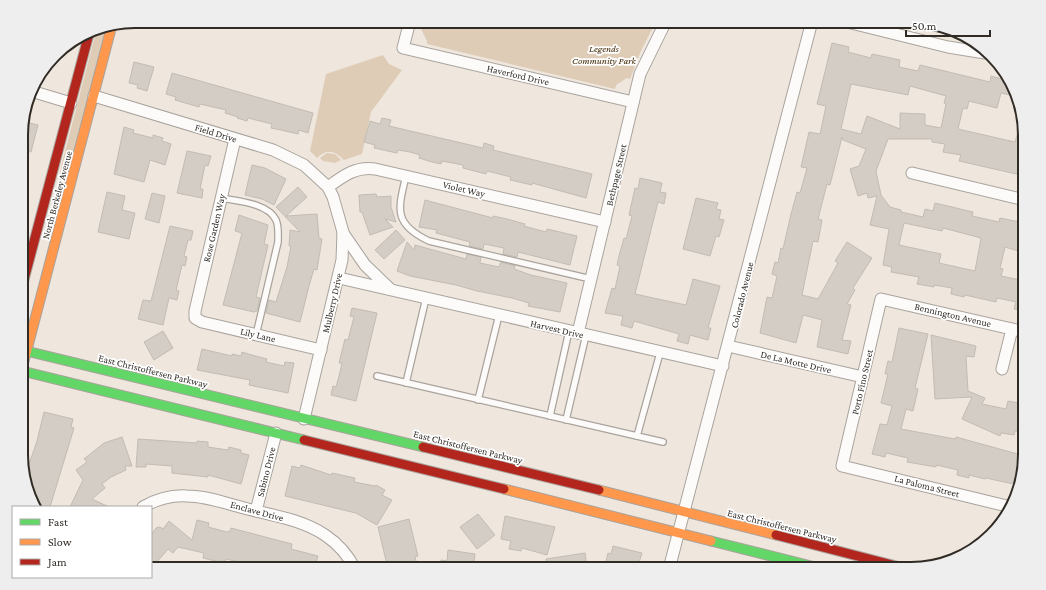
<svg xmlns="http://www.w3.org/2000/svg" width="1046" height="590" font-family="'Crimson Pro',serif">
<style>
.green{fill:#deccb6}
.building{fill:#d3cdc6;stroke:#c2bcb5;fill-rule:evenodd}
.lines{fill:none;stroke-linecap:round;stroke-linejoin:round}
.lane-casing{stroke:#a9a39d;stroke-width:8}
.street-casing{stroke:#a9a39d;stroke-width:13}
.fast-casing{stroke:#a9a39d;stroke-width:11}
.slow-casing{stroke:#a9a39d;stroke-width:11}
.jam-casing{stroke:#a9a39d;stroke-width:11}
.lane{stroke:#fdfbfa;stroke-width:5.5}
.street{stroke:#fdfbfa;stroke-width:11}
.fast{stroke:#63d668;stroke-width:9}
.slow{stroke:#ff974d;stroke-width:9}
.jam{stroke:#b3261e;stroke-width:9}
.labels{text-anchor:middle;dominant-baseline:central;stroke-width:3.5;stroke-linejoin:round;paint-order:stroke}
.park-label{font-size:10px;font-style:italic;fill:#3e2602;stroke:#fff}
.street-label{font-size:10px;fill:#312b26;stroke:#fff}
.rim{fill:none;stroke:#312b26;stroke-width:2}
</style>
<rect width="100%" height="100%" fill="#efe7de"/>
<g class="green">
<polygon points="419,21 656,21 641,51 630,79 627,78 616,85 615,89 427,44 427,41 421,29 417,28"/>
<polygon points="106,27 57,214 54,213 61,167 97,28"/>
<path d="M383,55L389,64L402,70L371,112L362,154L344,160C335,151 327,148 317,158L310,151L326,74Z"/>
<polygon points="327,153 335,154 341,160 335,163 323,161 320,158"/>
</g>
<g class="building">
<path d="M832,43L849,47L848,52L871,58L872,54L900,60L899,67L918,71L920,65L990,82L991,76L1009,81L1014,96L1001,93L997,108L969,101L967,109L963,108L958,129L1015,142L1022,118L1025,127V176L959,161L961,155L943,152L945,144L932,142V139H888L876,171L881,195L890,207L901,210V212L923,217L925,209L933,211L935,203L973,212L972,216L999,222L1000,218L1025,223V253L1005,247L1000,268L1003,269L1001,276L1020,280V278H1025V311L1014,309L1016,302L997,298L996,302L965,295L964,297L951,294L952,288L934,285V287L917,284L919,277L891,272L892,267L883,265L889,229L870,225L877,196L868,198L867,193L858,196L850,169L859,166L866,149L843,140L842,137L830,185L827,184L818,219L822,220L818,242L813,241L802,295L818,299L838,263L835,261L847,242L872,258L853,288L855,290L847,304L851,305L842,340L851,341L848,354L817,347L822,320L803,315L796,343L760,333L767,297L772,298L777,276L772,274L775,262L778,263L781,248L783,249L791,214L797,192L800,193L807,168L801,167L809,132L820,134L826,106L817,104ZM851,84L908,95L910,86L946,96L944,103L946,104L941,128L925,125V114L900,113V129L867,116L861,134L841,129ZM904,223L942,231L943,228L981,238L975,271L939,263L941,254L899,245Z"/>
<polygon points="134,62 154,67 147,91 137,88 138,85 129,83"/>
<polygon points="172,73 313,113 308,133 299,130 298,134 281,130 271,128 272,124 248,118 247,121 237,118 238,117 225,113 226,110 200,104 199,107 175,100 176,97 166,94"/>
<polygon points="382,118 391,120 389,126 483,148 484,143 494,146 493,150 592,174 586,198 532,183 532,185 510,180 511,177 487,171 486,174 463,168 463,165 442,161 441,164 432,162 419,158 420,155 410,152 398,150 397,153 374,148 375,145 364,142 370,121 380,124"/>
<polygon points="22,121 38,125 31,152 22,150"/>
<polygon points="124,127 134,130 133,133 153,138 153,135 163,138 162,141 171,144 165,165 150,160 144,182 114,174"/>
<polygon points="187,151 211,156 208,166 205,165 200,189 203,189 202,198 177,193"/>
<polygon points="252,165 265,168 286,179 274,205 262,199 245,195"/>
<polygon points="640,178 662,183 660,192 666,193 664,204 658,202 635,294 686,305 693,279 720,286 708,328 711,328 708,340 690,335 688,344 677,341 679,334 634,321 632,328 621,325 623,316 605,313 612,288 615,289 620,266 617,265 619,256 624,238 626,239 632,216 629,215 635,188 638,189"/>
<polygon points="298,187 307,197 286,216 317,214 319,238 322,239 317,270 314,269 309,286 300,322 266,313 269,300 276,302 287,267 291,246 289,246 290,230 300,232 276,207"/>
<polygon points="107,192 125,196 122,210 135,213 129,239 98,232"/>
<polygon points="152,193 165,196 159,223 145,219"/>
<polygon points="376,194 377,197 391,196 391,207 396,222 385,219 393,227 370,235 362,212 360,212 359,195"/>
<polygon points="696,198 718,203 716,209 721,210 719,219 724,220 719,237 716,236 710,256 683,249"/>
<polygon points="425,200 493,218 493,216 507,219 525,224 524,226 546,232 547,229 577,236 570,265 518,252 517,257 503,254 504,248 484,244 483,249 469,246 470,242 436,233 437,230 419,227"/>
<polygon points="239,215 268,225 264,244 268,245 256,297 260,298 257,311 254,312 223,305 242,233 235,231"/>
<polygon points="170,226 193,231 191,240 188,240 184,256 187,257 185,266 182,265 176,290 179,291 177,300 169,298 163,325 138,319 143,300 151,301"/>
<polygon points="396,230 405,240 384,259 375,250"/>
<polygon points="407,242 414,250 415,245 466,259 467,254 481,257 480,263 499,267 501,262 515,266 514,269 531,275 567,283 560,312 528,306 529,303 512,298 477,291 456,285 410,276 397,271"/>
<polygon points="352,308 377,313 356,401 331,395 333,386 336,387 340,372 342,363 339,363 345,339 348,340 354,317 350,316"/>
<polygon points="899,328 928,334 915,388 918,389 913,411 906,409 901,429 955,439 956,437 1025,456 1025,462 1018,485 986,478 985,479 969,475 969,478 957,475 958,470 936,465 936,467 907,462 908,458 886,453 885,457 872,454 880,424 887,425 892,406 881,403 888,374 885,374 888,361 892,362"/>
<polygon points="163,331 173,348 154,360 144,342"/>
<polygon points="931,335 976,346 974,357 966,356 968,391 985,398 982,404 1006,409 1008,401 1025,404 1020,432 1015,431 1014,435 1001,433 1000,436 962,419 972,397 935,399"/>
<polygon points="202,349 232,356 232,354 241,356 242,352 252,355 267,359 266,362 284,366 285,362 294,363 288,393 249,385 250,380 197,370"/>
<polygon points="44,412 73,419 71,427 74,428 50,507 36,507 22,469 27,470 37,441"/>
<polygon points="122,437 132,466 125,466 126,470 111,477 102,484 105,488 92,499 109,507 70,507 83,480 76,470 87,462 84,459 104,443"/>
<polygon points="138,439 197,443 197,441 208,442 208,447 228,450 229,447 241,450 241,453 249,455 241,484 208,475 208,477 172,473 172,466 146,464 146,467 136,467"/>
<polygon points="301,465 331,475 332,473 355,478 354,482 375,486 376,485 385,490 382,495 392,500 377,525 356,513 285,496 292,466 300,468"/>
<polygon points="478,514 495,535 477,549 460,527"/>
<polygon points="505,516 555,527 547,555 522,548 521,551 509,549 511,541 501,539"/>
<polygon points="409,519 418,556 415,557 417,565 402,569 388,569 378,527"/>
<polygon points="197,520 209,523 208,527 227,532 230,531 231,528 292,544 291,549 318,556 314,569 256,569 247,567 248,564 226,559 224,563 203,558 204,553 178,547 173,553 168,549 151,569 151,535 156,528 160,527 163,529 169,521 192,540"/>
<polygon points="613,546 642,553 637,569 616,569 605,566 608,553 611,554"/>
<polygon points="448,550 475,554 473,569 440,569 441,560 447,561"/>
<polygon points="585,553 587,567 584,567 584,569 547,569 546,559"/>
</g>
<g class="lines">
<g class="lane-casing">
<g id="lane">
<path d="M406,176C398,209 393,224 429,241L591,279"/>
<path d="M221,198C237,201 268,203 276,220C279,227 278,234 278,242L256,335"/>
<polyline points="660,353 637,436 663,442"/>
<polyline points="377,376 637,436"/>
<polyline points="406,383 426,298"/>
<polyline points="478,400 499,315"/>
<polyline points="550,416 569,331"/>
<polyline points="566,420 586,335"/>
</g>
</g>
<g class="street-casing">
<g id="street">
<polyline points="410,21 403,48 633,102"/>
<polyline points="843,21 948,47 985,53"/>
<polyline points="31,91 71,103"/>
<polyline points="94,96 273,150 304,165 328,187 333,197 343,232 342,260 304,419"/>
<polyline points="235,139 195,311 195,318 202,322 321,350"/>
<polyline points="912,173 1025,200"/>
<path d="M328,187C343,176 356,166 375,169L605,222"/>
<polyline points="343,233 365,265 390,289"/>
<polyline points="339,278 723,366"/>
<polyline points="578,333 640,74 666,21"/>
<polyline points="728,346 863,377"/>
<polyline points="1002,369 1012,329"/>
<path d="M143,507C157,499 171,495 187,496C206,496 225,503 244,508C270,515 301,519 325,535C337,543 348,555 355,569"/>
<polyline points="1011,507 842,466 881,299 1025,332"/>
<polyline points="256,511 276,433"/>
<polyline points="669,569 812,21"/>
</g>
</g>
<g class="fast-casing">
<g id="fast">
<polyline points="22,350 423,447"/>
<polyline points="22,371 304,440"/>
<polyline points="711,541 823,569"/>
</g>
</g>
<g class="slow-casing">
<g id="slow">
<polyline points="24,361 112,25"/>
<polyline points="504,489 711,541"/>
<polyline points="599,490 776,535"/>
</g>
</g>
<g class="jam-casing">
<g id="jam">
<polyline points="22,287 90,30"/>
<polyline points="304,440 504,489"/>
<polyline points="423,447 599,490"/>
<polyline points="776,535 908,569"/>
</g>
</g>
<use href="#lane" class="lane"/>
<use href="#street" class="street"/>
<use href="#fast" class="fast"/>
<use href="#slow" class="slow"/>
<use href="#jam" class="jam"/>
</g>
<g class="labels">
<g class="park-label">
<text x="604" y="48">Legends<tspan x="604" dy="12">Community Park</tspan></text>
</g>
<g class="street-label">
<text transform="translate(518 75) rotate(13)">Haverford Drive</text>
<text transform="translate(216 133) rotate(17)">Field Drive</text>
<text transform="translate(616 175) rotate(-77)">Bethpage Street</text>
<text transform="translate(464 189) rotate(13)">Violet Way</text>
<text transform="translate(57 195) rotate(-75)">North Berkeley Avenue</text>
<text transform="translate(214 228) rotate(-77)">Rose Garden Way</text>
<text transform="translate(742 295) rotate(-76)">Colorado Avenue</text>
<text transform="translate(332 303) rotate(-77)">Mulberry Drive</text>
<text transform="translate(953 315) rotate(13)">Bennington Avenue</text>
<text transform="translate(557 329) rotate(13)">Harvest Drive</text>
<text transform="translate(258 335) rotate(13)">Lily Lane</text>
<text transform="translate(796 362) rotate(13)">De La Motte Drive</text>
<text transform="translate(153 371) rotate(14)">East Christoffersen Parkway</text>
<text transform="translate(862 382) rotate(-77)">Porto Fino Street</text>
<text transform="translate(468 447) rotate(14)">East Christoffersen Parkway</text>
<text transform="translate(266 472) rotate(-76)">Sabino Drive</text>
<text transform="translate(927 486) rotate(14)">La Paloma Street</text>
<text transform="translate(257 511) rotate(15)">Enclave Drive</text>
<text transform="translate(782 526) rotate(14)">East Christoffersen Parkway</text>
</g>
</g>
<path d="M0 0H1046V590H0ZM135 28H911A107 107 0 0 1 1018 135V455A107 107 0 0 1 911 562H135A107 107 0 0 1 28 455V135A107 107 0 0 1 135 28Z" fill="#efeeee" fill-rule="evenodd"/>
<path class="rim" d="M135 28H911A107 107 0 0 1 1018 135V455A107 107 0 0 1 911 562H135A107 107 0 0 1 28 455V135A107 107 0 0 1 135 28Z"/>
<rect x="12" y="506" width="140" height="72" fill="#ffffff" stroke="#adaaa8"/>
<rect x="20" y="519" width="20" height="6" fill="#63d668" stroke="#adaaa8"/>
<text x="48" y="526" font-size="12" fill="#312b26">Fast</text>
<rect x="20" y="539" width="20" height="6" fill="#ff974d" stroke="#adaaa8"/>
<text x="48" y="546" font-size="12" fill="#312b26">Slow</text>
<rect x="20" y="559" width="20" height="6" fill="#b3261e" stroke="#adaaa8"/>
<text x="48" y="566" font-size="12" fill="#312b26">Jam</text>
<path d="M906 30v6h84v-6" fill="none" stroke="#312b26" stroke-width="2"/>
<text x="912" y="30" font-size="12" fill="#312b26" stroke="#ffffff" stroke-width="3" paint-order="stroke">50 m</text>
</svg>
